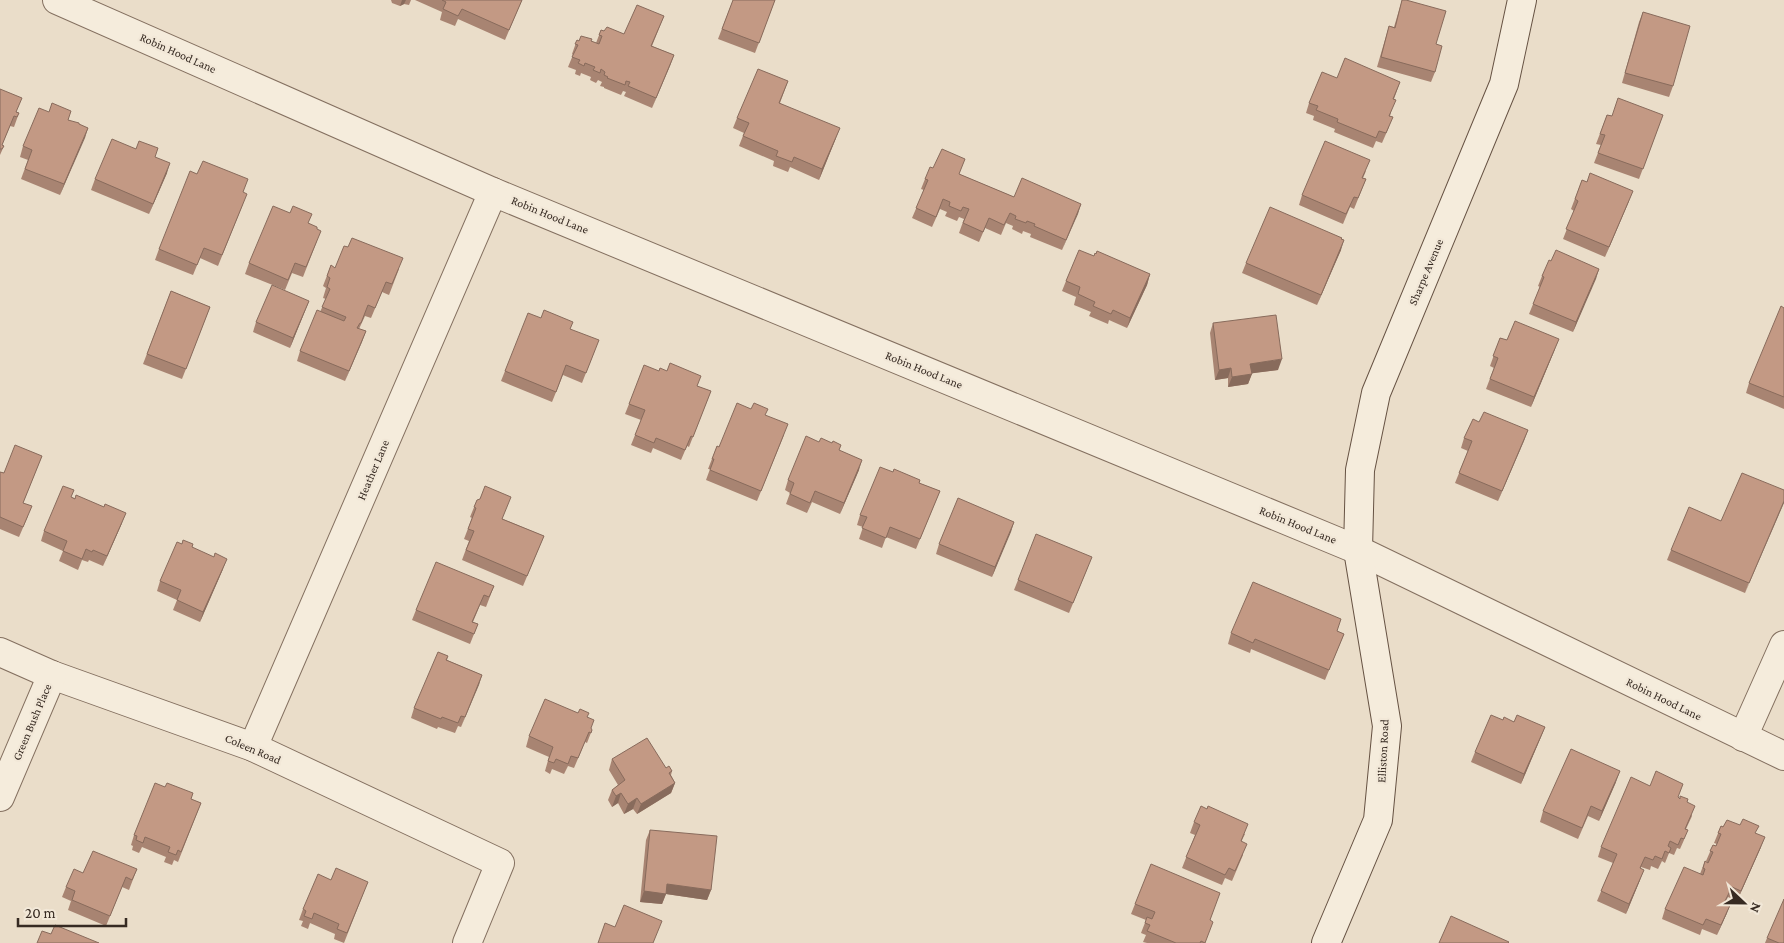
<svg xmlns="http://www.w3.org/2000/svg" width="1784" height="943" font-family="'Crimson Pro',serif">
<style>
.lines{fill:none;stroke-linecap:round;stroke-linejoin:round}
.street-casing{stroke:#847060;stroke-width:30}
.secondary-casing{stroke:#665243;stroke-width:30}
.street{stroke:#f5ecdc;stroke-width:28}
.secondary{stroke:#f5ecdc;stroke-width:28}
.wall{fill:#a88472}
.shaded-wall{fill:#886b5c}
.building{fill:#c39984;stroke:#886b5c}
.labels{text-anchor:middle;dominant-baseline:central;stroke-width:4.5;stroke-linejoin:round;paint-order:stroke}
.street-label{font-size:12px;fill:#362a22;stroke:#f2e8d8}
</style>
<rect width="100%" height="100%" fill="#eaddc9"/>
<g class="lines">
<g class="street-casing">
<g id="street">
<polyline points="57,0 493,192 1358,550 1784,756"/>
<polyline points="0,652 52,675 253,747 500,863 467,943"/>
<polyline points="1743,737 1784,645"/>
<polyline points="253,747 493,192"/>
<polyline points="0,797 52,675"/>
</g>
</g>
<g class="secondary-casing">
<polyline id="secondary" points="1326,943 1378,820 1387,726 1358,550 1360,470 1376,393 1504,84 1522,0"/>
</g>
<use href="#street" class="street"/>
<use href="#secondary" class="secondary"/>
</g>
<g class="wall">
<polygon points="391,0 411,0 409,5 404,4 400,6 392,3"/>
<polygon points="415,0 522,0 505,40 458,19 455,26 440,20 442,12"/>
<polygon points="733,0 775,0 755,53 718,39"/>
<polygon points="1402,0 1436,44 1435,72 1431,82 1377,67 1389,26 1394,27"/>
<polygon points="1643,12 1673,86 1669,97 1622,83 1639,22"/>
<polygon points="664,16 652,46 674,55 652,108 624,96 626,92 623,91 621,95 604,88 604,87 600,86 602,82 598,80 596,83 590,80 591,77 581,73 580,76 575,74 576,70 568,67 573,55 572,54 577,40 579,41 591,41 596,43 601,30 604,31 624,34"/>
<polygon points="1337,78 1400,82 1394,99 1390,116 1389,127 1382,143 1376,141 1373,148 1334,132 1335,129 1313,120 1314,116 1306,113 1309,103"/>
<polygon points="788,81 780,103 836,138 819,180 790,167 788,172 773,166 774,161 739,146 744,133 733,128 737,118"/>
<polygon points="0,89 17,112 19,113 14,127 10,126 2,145 4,146 0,155"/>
<polygon points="1607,115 1612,116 1663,115 1639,179 1594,163 1601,145 1596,144"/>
<polygon points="68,120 88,128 60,195 21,179 28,160 20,157 23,146"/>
<polygon points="136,149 155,157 167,173 149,214 91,190 95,179"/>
<polygon points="933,168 959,174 1014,197 1081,204 1062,250 1030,237 1031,234 1023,231 1022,234 1012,229 1013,226 1006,223 1001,235 985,228 979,242 959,233 964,219 959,217 957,221 945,216 947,212 940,209 932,227 912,218 924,190 921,189 925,179"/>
<polygon points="1366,171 1363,178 1366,179 1354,209 1350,207 1343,224 1299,205 1302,195"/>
<polygon points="1582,180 1629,201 1605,257 1563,239 1574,211 1571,209"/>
<polygon points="243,192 243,204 218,266 200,258 193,275 155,260 159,249"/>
<polygon points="309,223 317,229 317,241 303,277 292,273 285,290 245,274 249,263"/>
<polygon points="1341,239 1341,250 1317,305 1242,273 1246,263"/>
<polygon points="1094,256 1150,274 1147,285 1127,328 1109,320 1108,324 1089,316 1091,312 1074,305 1076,297 1062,291 1066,281"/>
<polygon points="1551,261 1599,269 1573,332 1529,314 1540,287 1538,286 1542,276"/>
<polygon points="331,265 335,268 399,269 389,295 382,292 371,318 365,316 359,329 366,331 345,381 297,361 300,351 320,312 326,299 323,298 326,288 323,286"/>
<polygon points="171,291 210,307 182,379 143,364"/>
<polygon points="309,301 290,348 253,332 256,322"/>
<polygon points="1784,308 1784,409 1746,393 1749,383"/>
<polygon points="541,318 570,329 595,350 582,383 563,375 552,402 501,381 505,371"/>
<polygon points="1213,323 1278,370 1252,373 1248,384 1228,387 1228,378 1215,380 1210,333"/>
<polygon points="1500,338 1507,340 1555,349 1531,407 1486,389 1494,368 1490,366"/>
<polygon points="697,386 711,391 689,447 687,446 681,460 653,448 651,453 631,445 641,420 625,414 629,404"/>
<polygon points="766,416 784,435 757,501 706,480 710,469 708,469 717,446 719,447"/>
<polygon points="1528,430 1498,501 1455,483 1468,451 1461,448 1464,438"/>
<polygon points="839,450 859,470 840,514 812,502 807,513 786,504 790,493 785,490 788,480"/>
<polygon points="42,456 23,503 28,516 19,537 0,529 0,472 4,473"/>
<polygon points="919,483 940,491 916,549 886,537 882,548 859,539 863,527 857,525 860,515"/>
<polygon points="1784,490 1745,593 1667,560 1671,550 1721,521"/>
<polygon points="72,497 122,523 103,566 89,560 88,562 82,560 78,570 59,561 63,551 41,541 44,531"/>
<polygon points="477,500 503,519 544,536 523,586 462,560 469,541 464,539 472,518 470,517"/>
<polygon points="1014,522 992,577 936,554 939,544"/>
<polygon points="192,547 223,569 200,622 173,610 177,600 157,591 160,581"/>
<polygon points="1088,567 1069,613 1014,590 1018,580"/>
<polygon points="494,586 486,607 480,605 473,622 478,624 470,644 412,620 416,610"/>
<polygon points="1337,631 1344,634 1325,680 1251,649 1250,653 1228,644 1231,633"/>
<polygon points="448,656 447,660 482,675 461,727 458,726 455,733 438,727 437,729 411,718 414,708"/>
<polygon points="588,717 591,729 592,730 587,743 585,742 574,768 568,766 564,774 552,769 550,774 545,771 549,757 526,747 529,736"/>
<polygon points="1503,720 1545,727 1521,784 1471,762 1475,752"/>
<polygon points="612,759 666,768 672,771 671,775 675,783 671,793 637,814 633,809 624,814 618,803 612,807 608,800 612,790 618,785 609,770"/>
<polygon points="1616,782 1599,821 1588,816 1578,839 1540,822 1543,811"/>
<polygon points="1678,797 1687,802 1692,816 1686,829 1684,840 1680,849 1677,848 1674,855 1669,853 1665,863 1662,861 1658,869 1651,866 1650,870 1641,867 1640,880 1626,914 1597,901 1613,863 1598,857 1601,847"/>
<polygon points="191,799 201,803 178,862 174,860 172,865 164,862 166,857 142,847 139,853 132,850 133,846 131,845 134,835"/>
<polygon points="1194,822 1245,834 1241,842 1243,855 1232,881 1225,878 1222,885 1182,868 1195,835 1190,833"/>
<polygon points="1721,826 1756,834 1761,847 1737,901 1728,897 1726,901 1727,913 1717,935 1702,929 1700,935 1662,919 1665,909 1700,874 1705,861 1708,863 1706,861 1713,845 1716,846 1717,844 1714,843"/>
<polygon points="650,830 711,890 707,900 666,894 662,904 640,902 646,840"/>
<polygon points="137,869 129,890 122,887 106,926 68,910 71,901 62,897 66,887 83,873"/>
<polygon points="331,880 364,892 344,943 334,939 335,934 310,923 308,929 301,926 303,921 299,920 303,909"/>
<polygon points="1135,904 1210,920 1205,943 1147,943 1143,942 1146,935 1141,933 1146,920 1131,914"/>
<polygon points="1767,938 1784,943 1765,943"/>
</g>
<g class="shaded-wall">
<polygon points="402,0 406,0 404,4 400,6"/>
<polygon points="674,55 670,66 652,108 656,98"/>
<polygon points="88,128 85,138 60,195 64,184"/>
<polygon points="840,128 836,138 819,180 822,169"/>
<polygon points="170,163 167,173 149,214 153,204"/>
<polygon points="1633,191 1629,201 1605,257 1609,247"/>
<polygon points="1081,204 1078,214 1062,250 1066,240"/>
<polygon points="1344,240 1341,250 1317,305 1321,295"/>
<polygon points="1599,269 1596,279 1573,332 1576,322"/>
<polygon points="1150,274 1147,285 1127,328 1130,318"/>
<polygon points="309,301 305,311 290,348 293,338"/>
<polygon points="366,331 362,342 345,381 349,371"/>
<polygon points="1559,339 1555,349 1531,407 1534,397"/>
<polygon points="1282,359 1278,370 1247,374 1250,364"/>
<polygon points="1231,368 1228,378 1215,380 1219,370"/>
<polygon points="1252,374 1248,384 1228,387 1232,377"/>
<polygon points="1528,430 1524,441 1498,501 1502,491"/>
<polygon points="862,460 859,470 840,514 844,503"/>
<polygon points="1784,501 1784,503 1745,593 1749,583"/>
<polygon points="126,513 122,523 103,566 107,556"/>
<polygon points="1014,522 1011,532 992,577 995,567"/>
<polygon points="227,559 223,569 200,622 203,612"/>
<polygon points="482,675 479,685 461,727 465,717"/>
<polygon points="1545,727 1541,737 1521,784 1524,774"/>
<polygon points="1620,771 1616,782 1599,821 1602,811"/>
<polygon points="675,783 671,793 637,814 641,804"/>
<polygon points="621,793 618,803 612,807 616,796"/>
<polygon points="637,798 633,809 624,814 628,804"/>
<polygon points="1765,837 1761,847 1737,901 1741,891"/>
<polygon points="1644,870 1640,880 1626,914 1629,904"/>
<polygon points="667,884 711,890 707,900 666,894 662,904 640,902 644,891"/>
<polygon points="1731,903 1727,913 1717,935 1721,925"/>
</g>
<g class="building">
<polygon points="442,0 522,0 509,30 462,9 458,16 443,9 446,2"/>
<polygon points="733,0 775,0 759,43 722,29"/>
<polygon points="1402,0 1406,0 1446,11 1436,44 1442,46 1435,72 1381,57 1389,26 1395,28"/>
<polygon points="637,5 664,16 651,46 674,55 656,98 628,86 630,82 626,81 625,85 607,78 608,77 604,75 605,72 601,69 600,73 593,70 595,67 585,63 584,66 578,63 580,60 572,57 578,45 575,44 577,40 579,41 581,36 592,39 591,41 599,44 602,36 599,35 601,30 604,31 607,27 624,34"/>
<polygon points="1643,12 1690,26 1673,86 1625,73"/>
<polygon points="1345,58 1400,82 1393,99 1396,100 1389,116 1393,117 1386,133 1379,131 1376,138 1337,122 1338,119 1316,110 1318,106 1309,103 1322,72 1337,78"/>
<polygon points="758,69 788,81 779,103 840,128 822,169 794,157 792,162 776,156 778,151 743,136 749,123 737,118"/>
<polygon points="0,89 22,98 16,112 19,113 17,117 14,116 2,145 4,146 2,149 0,149"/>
<polygon points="1618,98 1663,115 1643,169 1598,153 1605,135 1600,134 1607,115 1612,116"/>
<polygon points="52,103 71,111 68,120 79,123 79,124 88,128 64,184 25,169 32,150 23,146 39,108 49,112"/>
<polygon points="112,139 136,149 139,141 158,148 155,157 170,163 153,204 95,179"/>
<polygon points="1325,141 1370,160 1362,178 1366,179 1358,198 1354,197 1346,214 1302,195"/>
<polygon points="942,149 965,159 959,174 1014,197 1022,178 1081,204 1066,240 1034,226 1035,224 1027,221 1026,223 1015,219 1016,216 1010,213 1004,225 989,218 983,232 963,223 969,209 963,207 961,211 949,206 950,202 943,199 936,217 916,208 928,180 925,179 930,167 933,168"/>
<polygon points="203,161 248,179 243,192 247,194 222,255 204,248 197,265 159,249 190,171 197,174"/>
<polygon points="1590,173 1633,191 1609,247 1566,229 1578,201 1575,199 1582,180 1587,182"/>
<polygon points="273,206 290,213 293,206 312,214 308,223 317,227 317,229 321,231 306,267 295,263 288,280 249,263"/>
<polygon points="1270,207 1342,238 1341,239 1344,240 1321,295 1246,263"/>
<polygon points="352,238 403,258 392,284 386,282 375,308 368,305 361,323 360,323 357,328 366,331 349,371 300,351 317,310 344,321 346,317 322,307 330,289 327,287 330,278 327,276 331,265 335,268 344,246 348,247"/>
<polygon points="1079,250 1094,256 1095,253 1096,254 1097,251 1150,274 1130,318 1113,310 1111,314 1093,306 1095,302 1078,294 1080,287 1066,281"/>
<polygon points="1556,250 1599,269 1576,322 1533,304 1544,277 1542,276 1549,260 1551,261"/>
<polygon points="272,285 309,301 293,338 256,322"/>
<polygon points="171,291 210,307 186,369 147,354"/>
<polygon points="1781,306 1784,308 1784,397 1749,383"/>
<polygon points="544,310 573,322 570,329 599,340 586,373 566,365 556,392 505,371 528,313 541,318"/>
<polygon points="1276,315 1282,359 1250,364 1252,374 1232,377 1231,368 1219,370 1213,323"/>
<polygon points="1515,321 1559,339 1534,397 1490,379 1498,358 1493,356 1500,338 1507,340"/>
<polygon points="670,363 701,376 697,386 711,391 693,437 691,436 685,450 656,438 654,443 635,435 645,410 629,404 644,365 659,371 660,368 667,371"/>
<polygon points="737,403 751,409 754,403 768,409 765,415 788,424 761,491 710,470 714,459 712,459 717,446 719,447"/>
<polygon points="1484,412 1528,430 1502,491 1459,473 1472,441 1464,438 1473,419 1479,422"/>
<polygon points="806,436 819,442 821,438 832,443 833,441 841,445 839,450 862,460 844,503 815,491 810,503 790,494 794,483 788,480"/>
<polygon points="15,445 42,456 23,503 32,506 23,527 0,517 0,472 4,473"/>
<polygon points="880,467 893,472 894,469 920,480 919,483 940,491 920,539 890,527 886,538 862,528 867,517 860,515"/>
<polygon points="1742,473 1784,490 1784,501 1749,583 1671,550 1689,507 1721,521"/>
<polygon points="63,486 74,490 71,497 75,499 76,495 104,507 105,504 126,513 107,556 93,550 92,552 86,549 82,559 63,551 67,541 44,531"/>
<polygon points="485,486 511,497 502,519 544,536 527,576 466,550 474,531 468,529 476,508 474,507 477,500 480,499"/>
<polygon points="958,498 1014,522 995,567 939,544"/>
<polygon points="1036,534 1092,557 1073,603 1018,580"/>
<polygon points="183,540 193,544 192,547 214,557 215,553 227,559 203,612 177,600 181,590 160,581 177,542 182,544"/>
<polygon points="436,562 494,586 489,597 484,595 472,622 478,624 474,634 416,610"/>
<polygon points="1253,582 1341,619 1337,631 1344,634 1329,670 1255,639 1253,643 1231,633"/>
<polygon points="438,652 448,656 446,660 482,675 465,717 461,716 458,723 442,717 441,719 414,708"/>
<polygon points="545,699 578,713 580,709 589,713 587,717 594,720 591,728 592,730 591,733 589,732 578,758 571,756 568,764 556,759 554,763 548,761 553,747 529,736"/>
<polygon points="1491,715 1503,720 1504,717 1514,722 1517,715 1545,727 1524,774 1475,752"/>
<polygon points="647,738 666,768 669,766 672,771 669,773 675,783 641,804 637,798 628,804 621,793 616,796 612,790 625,780 612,759"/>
<polygon points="1571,749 1620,771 1602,811 1591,806 1582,828 1543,811"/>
<polygon points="1656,771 1683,784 1678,797 1680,799 1680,796 1688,799 1687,802 1695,806 1685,829 1688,830 1684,839 1681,838 1678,845 1670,841 1668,846 1671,848 1669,853 1665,851 1662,859 1655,856 1653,860 1645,857 1640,868 1644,870 1629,904 1601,891 1617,854 1601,847 1631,777 1650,786"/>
<polygon points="155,783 165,787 167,783 193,793 191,799 201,803 181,852 178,850 176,855 168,852 170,847 145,837 143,843 136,840 137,836 134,835"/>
<polygon points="1201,806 1207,809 1208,806 1248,824 1241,841 1247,844 1235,871 1229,868 1225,875 1186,857 1200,825 1194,822"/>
<polygon points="1743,819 1759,826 1755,833 1765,837 1741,891 1732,887 1725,901 1731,903 1721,925 1706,919 1703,925 1665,909 1684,867 1703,875 1705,869 1703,868 1705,861 1708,863 1713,852 1710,851 1713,845 1716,846 1721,834 1718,833 1721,826 1723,827 1727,820 1740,825"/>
<polygon points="650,830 717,836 711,890 667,884 666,894 644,891"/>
<polygon points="93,851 137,869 132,880 126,877 110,916 72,900 75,891 66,887 74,869 83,873"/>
<polygon points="1151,864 1220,893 1210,920 1213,922 1205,943 1201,941 1200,943 1176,943 1147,931 1150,925 1145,923 1147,917 1152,919 1155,912 1135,904"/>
<polygon points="336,868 368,882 347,933 337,929 339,924 314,913 312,919 304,916 306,911 303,909 318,874 331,880"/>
<polygon points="1784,899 1784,943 1779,943 1767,938"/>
<polygon points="624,905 662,921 653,943 598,943 605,923 615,927"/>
<polygon points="1451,916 1509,942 1508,943 1439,943"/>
<polygon points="55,925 99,943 37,943 42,931 51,934"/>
</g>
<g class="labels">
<g class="street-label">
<text transform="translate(178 53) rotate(24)">Robin Hood Lane</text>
<text transform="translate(550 215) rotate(22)">Robin Hood Lane</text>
<text transform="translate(1426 272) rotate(-67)">Sharpe Avenue</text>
<text transform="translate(924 370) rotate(22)">Robin Hood Lane</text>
<text transform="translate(373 470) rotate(-67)">Heather Lane</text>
<text transform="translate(1298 525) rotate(22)">Robin Hood Lane</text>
<text transform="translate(1664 699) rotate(26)">Robin Hood Lane</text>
<text transform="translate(32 722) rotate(-67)">Green Bush Place</text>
<text transform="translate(253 749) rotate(23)">Coleen Road</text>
<text transform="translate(1383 751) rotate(-87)">Elliston Road</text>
</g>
</g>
<g transform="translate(1744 903) rotate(112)" stroke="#f2e8d8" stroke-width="4" paint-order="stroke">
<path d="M0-4L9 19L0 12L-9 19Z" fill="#362a22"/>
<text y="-8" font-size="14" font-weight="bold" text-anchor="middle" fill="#362a22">N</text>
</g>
<path d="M18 918v8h108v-8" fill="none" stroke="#362a22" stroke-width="2.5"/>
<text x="25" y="918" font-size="15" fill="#362a22" stroke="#f2e8d8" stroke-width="4" paint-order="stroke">20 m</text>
</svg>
